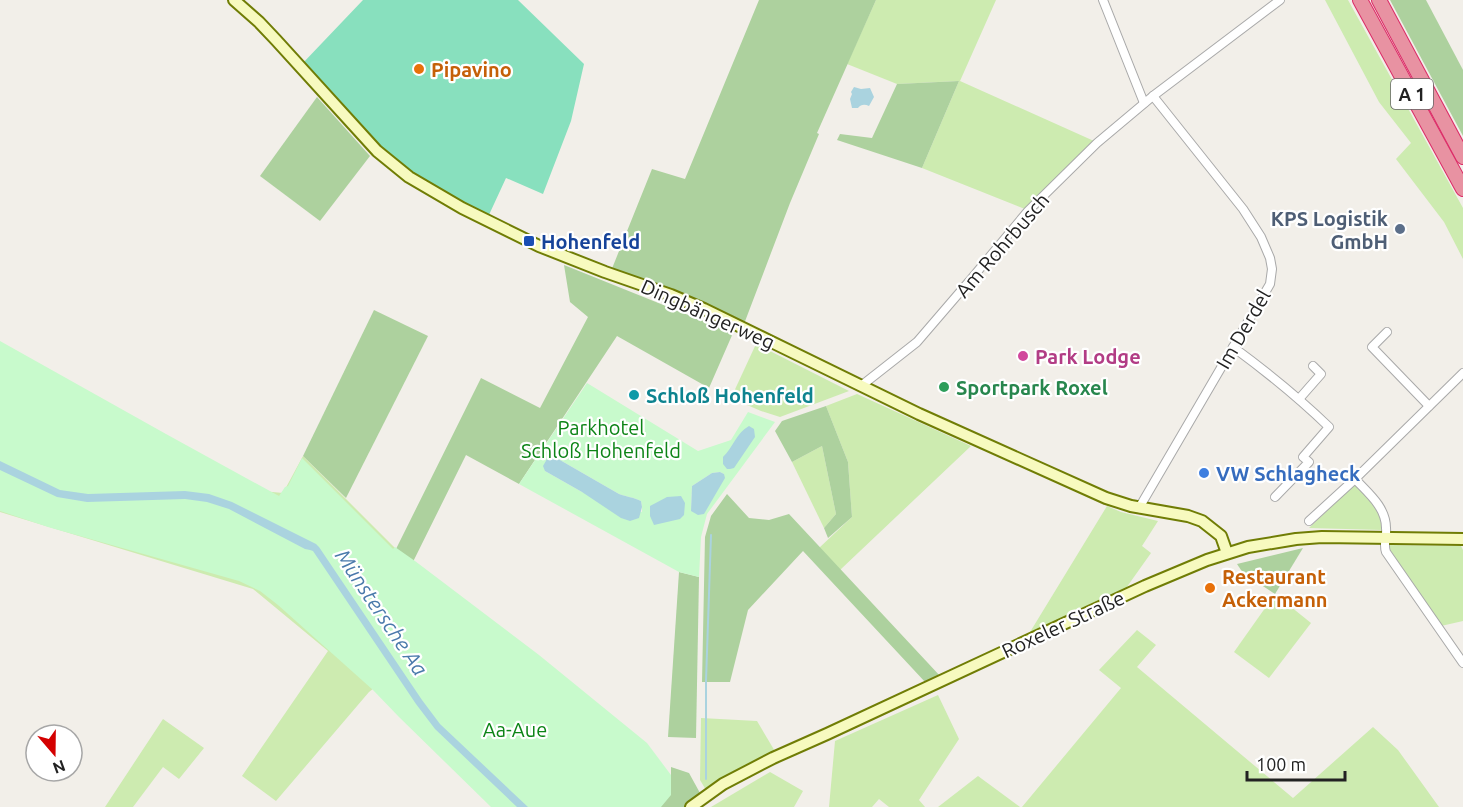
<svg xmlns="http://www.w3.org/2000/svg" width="1463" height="807" font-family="Ubuntu,sans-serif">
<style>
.grass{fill:#cdebb0}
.forest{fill:#add19e}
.park{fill:#c8facc;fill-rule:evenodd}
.pitch{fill:#88e0be}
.water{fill:#aad3df}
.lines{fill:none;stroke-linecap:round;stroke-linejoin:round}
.stream{stroke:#aad3df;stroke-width:2}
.street-casing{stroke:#a9a9a9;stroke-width:10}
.secondary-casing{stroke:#707d05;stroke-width:14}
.highway-casing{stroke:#dc2a67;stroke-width:16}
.street{stroke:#fff;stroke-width:8}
.secondary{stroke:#f7fabf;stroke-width:10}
.highway{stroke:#e892a2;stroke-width:14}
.food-dot{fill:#e8710a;stroke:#fff;stroke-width:2}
.service-dot{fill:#5c6f8a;stroke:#fff;stroke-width:2}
.transit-dot{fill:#1a4fb4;stroke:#fff;stroke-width:2}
.hotel-dot{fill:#d1479c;stroke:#fff;stroke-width:2}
.leisure-dot{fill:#2e9e5b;stroke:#fff;stroke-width:2}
.culture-dot{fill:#0f9aa8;stroke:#fff;stroke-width:2}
.shop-dot{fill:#3f7fe0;stroke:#fff;stroke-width:2}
.labels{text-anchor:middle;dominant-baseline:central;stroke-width:4.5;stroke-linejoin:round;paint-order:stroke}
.shield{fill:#fff;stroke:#646464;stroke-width:1.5}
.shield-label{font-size:18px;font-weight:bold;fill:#222}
.food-label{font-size:20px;font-weight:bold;fill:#c56008;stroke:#fff;text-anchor:start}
.service-label{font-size:20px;font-weight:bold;fill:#4e5e75;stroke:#fff;text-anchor:end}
.transit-label{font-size:20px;font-weight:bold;fill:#164399;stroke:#fff;text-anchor:start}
.street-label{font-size:20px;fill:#222;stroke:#fff}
.hotel-label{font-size:20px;font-weight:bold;fill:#b23c85;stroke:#fff;text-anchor:start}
.leisure-label{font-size:20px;font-weight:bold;fill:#27864d;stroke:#fff;text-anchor:start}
.culture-label{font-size:20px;font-weight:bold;fill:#0d838f;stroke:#fff;text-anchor:start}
.park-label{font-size:20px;fill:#0c8416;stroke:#fff}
.shop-label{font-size:20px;font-weight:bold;fill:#366cbe;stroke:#fff;text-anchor:start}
.water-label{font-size:21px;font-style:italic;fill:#4a7aab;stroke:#fff}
</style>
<rect width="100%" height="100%" fill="#f2efe9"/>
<g class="grass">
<polygon points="876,0 996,0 960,81 1094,141 1025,209 922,168 959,81 897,84 847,64"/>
<polygon points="1325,0 1348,0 1463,208 1463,259 1444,222 1396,159 1411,143 1379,102"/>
<polygon points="756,344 849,391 780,417 761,411 731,398"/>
<polygon points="857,394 971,446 840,570 819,548 852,517 848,462 826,406"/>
<polygon points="822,446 836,514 824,528 792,462"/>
<polygon points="303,456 396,549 383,681 369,692 276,801 242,776 328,651 253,589 0,512 0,466 283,493"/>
<polygon points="1355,484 1379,511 1382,530 1309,528"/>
<polygon points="1107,506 1121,512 1158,521 1142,546 1151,553 1124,591 1027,637"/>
<polygon points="1384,545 1461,546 1463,550 1463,621 1441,626"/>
<polygon points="1275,594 1311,623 1269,678 1234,652"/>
<polygon points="1137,630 1156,645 1137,667 1293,798 1373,727 1398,750 1439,807 1022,807 1121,688 1099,670"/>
<polygon points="938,695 959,739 919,800 925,807 889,807 879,799 872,807 829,807 835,741"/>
<polygon points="701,718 757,721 776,753 706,790 700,780"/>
<polygon points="163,719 204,748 179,779 163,767 133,807 105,807"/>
<polygon points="770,772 803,791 794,807 711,807"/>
<polygon points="978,776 1020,807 938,807"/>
</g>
<g class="forest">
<polygon points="759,0 876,0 817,133 819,134 790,203 744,324 611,271 652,169 685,179"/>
<polygon points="1390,0 1426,0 1463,70 1463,136"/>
<polygon points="959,81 922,168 837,140 840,134 872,138 897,84"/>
<polygon points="317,97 370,156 320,221 260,176"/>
<polygon points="564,265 733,333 709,388 617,336 519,484 466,455 402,584 396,549 481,378 540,408 588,317 570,302"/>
<polygon points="374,310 428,336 346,498 303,456"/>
<polygon points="826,406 848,462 852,517 828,538 824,528 836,514 822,446 792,462 775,431 782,421"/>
<polygon points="727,494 749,518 769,520 789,514 941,677 926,683 803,551 748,610 730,682 702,682 705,537 711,516"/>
<polygon points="1303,548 1275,594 1243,573 1237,564"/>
<polygon points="679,572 699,577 696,738 668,737"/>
<polygon points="671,767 689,773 700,793 685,807 659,807 671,791"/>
</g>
<g class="park">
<polygon points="0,341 166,434 279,496 285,487 288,486 302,458 393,549 395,547 415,561 539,655 647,743 671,775 671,795 661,807 491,807 399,717 373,690 278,605 260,591 239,581 48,527 0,511"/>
<path d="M587,383L698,451L731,440L748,412L775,422L707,514L701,537L699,577L679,572L519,484ZM553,456L619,494C627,497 633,497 641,501L642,507V512L582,492L545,471ZM720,472L724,474L717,489L704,513L691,511L692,486L712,473Z"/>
</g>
<polygon class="pitch" points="363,0 518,0 584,64 571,121 543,194 506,178 488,217 411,176 381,148 302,64"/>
<g class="water">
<path d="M854,87L861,89L870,88L874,97L869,106C865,104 861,104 858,108H852L850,99L852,94L851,92Z"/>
<path d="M749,426L754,429L755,437L734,468L730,469H727L723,464V457C733,448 736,433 749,426Z"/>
<path d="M553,456L619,494C627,497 633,497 641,501L642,507L639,518L630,521L621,518L582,492L545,471L543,466L547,459Z"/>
<polygon points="0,461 60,490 88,494 185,491 209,494 232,502 316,544 319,547 422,700 440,724 528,807 517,807 435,729 416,704 313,551 310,550 305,549 229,509 207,502 185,499 87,502 57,497 0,470"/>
<polygon points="720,472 724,474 725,478 704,514 698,515 691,511 692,486 712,473"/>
<polygon points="681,496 685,503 684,515 680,519 654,525 650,516 650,506 667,497"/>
</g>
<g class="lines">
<polyline class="stream" points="706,779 706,681 711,535"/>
<g class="street-casing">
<g id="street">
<polyline points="1103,0 1144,103"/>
<polyline points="1387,332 1372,347 1429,406"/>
<path d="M1233,347C1267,372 1299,398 1329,427L1303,457L1309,462L1275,497"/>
<polyline points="861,386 917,342 972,278 1028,211 1097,143 1153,96 1280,0"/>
<polyline points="1299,399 1321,374 1313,366"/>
<path d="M1355,479C1368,493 1386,507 1386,528C1387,537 1383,544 1386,552L1463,663"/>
<polyline points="1139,508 1270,284 1272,269 1270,258 1261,237 1243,209 1153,96"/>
<polyline points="1309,521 1355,479 1463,373"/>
</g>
</g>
<g class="secondary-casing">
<g id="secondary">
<polyline points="234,0 259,22 276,40 377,151 409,177 462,208 539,246 605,272 671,295 704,309 919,414 1106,498 1131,506 1188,516 1202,521 1221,536 1227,553"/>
<polyline points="691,807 723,784 773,758 827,734 1145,586 1207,560 1248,547 1296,539 1322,537 1463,539"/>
</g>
</g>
<g class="highway-casing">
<g id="highway">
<polyline points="1360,0 1463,189"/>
<polyline points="1379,0 1463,157"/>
</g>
</g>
<use href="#street" class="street"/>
<use href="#secondary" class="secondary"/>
<use href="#highway" class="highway"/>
</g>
<g class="food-dot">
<circle cx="419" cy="69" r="6"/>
<circle cx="1210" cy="588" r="6"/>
</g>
<circle class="service-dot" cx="1400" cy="229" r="6"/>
<rect class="transit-dot" x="523" y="235" width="12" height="12" rx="3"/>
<circle class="hotel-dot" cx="1023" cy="356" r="6"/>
<circle class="leisure-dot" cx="944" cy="387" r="6"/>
<circle class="culture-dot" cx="634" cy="395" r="6"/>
<circle class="shop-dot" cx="1204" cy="473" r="6"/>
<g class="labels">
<rect class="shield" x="1391" y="79" width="42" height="30" rx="4.5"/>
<g class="shield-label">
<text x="1412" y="94">A 1</text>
</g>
<g class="food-label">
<text x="431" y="69">Pipavino</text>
<text x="1222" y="576">Restaurant<tspan x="1222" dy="23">Ackermann</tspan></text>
</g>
<g class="service-label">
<text x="1388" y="218">KPS Logistik<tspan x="1388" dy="23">GmbH</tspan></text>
</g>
<g class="transit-label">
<text x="541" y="241">Hohenfeld</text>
</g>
<g class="street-label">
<text transform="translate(1002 245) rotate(-49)">Am Rohrbusch</text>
<text transform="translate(708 314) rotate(24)">Dingbängerweg</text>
<text transform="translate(1243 329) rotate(-60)">Im Derdel</text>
<text transform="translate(1063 624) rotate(-25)">Roxeler Straße</text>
</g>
<g class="hotel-label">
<text x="1035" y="356">Park Lodge</text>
</g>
<g class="leisure-label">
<text x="956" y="387">Sportpark Roxel</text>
</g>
<g class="culture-label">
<text x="646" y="395">Schloß Hohenfeld</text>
</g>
<g class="park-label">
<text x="601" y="427">Parkhotel<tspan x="601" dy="23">Schloß Hohenfeld</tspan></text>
<text x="515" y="729">Aa-Aue</text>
</g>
<g class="shop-label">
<text x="1216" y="473">VW Schlagheck</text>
</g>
<g class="water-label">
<text transform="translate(382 612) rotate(56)">Münstersche Aa</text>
</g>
</g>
<g transform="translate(54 753) rotate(160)"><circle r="28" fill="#ffffff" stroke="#a7a7a7" stroke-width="1.5"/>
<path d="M0-4.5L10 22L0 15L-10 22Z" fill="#d40000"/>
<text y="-9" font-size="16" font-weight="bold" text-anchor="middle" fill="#222222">N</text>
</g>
<path d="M1247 771v9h98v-9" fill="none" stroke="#222222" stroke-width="3"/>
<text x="1256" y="771" font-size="18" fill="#222222" stroke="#ffffff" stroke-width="4.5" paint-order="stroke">100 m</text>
</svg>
